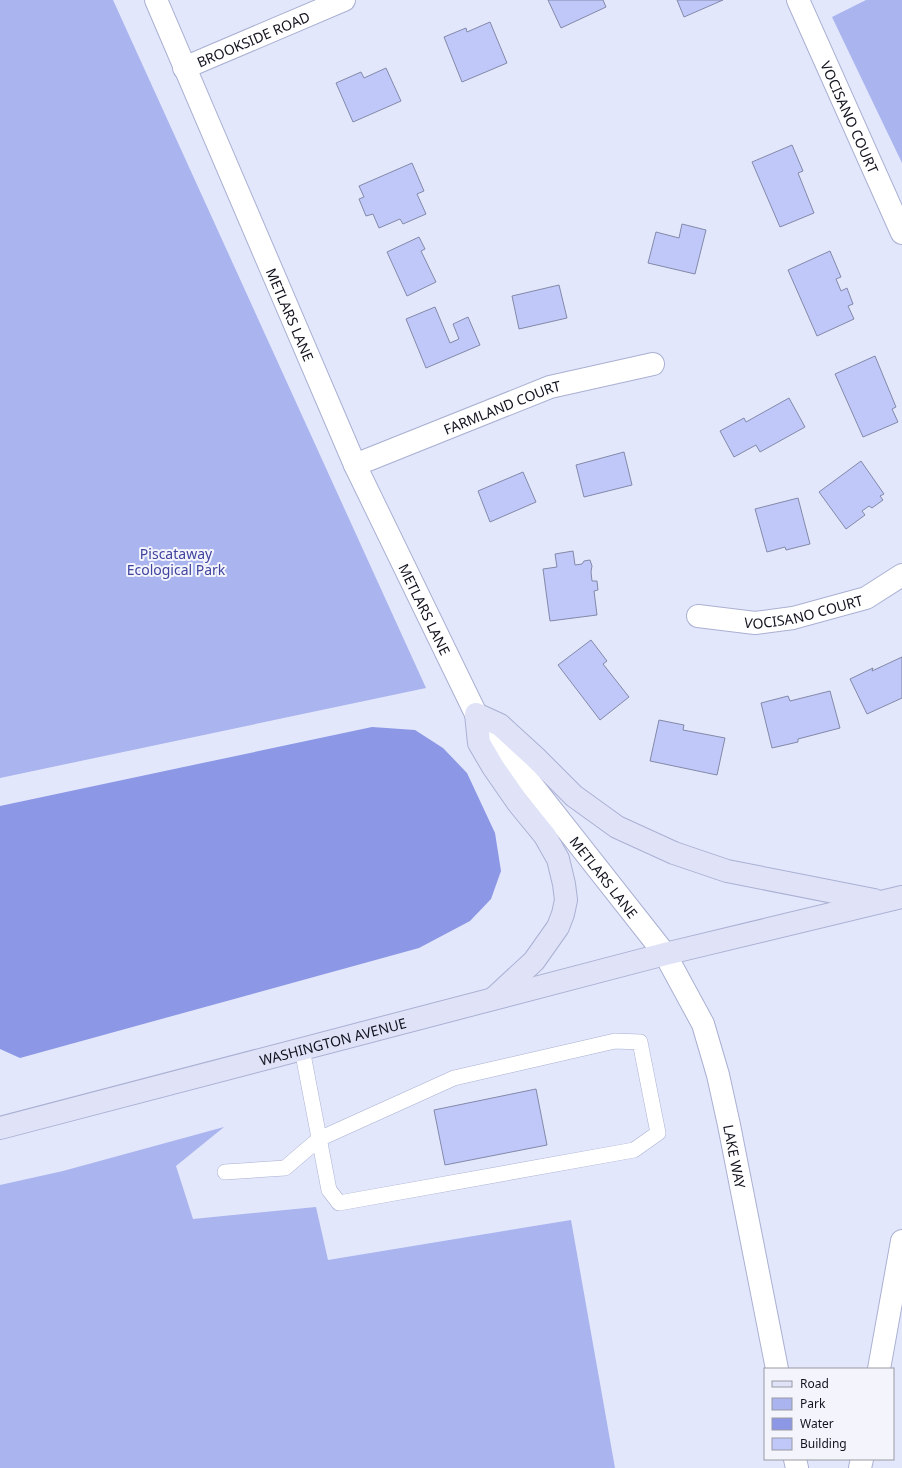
<svg xmlns="http://www.w3.org/2000/svg" width="902" height="1468" font-family="'Noto Sans',sans-serif">
<style>
.green{fill:#aab4ee}
.water{fill:#8c97e5}
.building{fill:#bfc8f8;stroke:#8389a9}
.lines{fill:none;stroke-linecap:round;stroke-linejoin:round}
.service-casing{stroke:#aab0d2;stroke-width:16}
.minor-casing{stroke:#aab0d2;stroke-width:24}
.tertiary-casing{stroke:#aab0d2;stroke-width:24}
.secondary-casing{stroke:#aab0d2;stroke-width:24}
.service{stroke:#fff;stroke-width:15}
.minor{stroke:#fff;stroke-width:22}
.tertiary{stroke:#fff;stroke-width:22}
.secondary{stroke:#e0e3f7;stroke-width:22}
.labels{text-anchor:middle;dominant-baseline:central;stroke-width:4;stroke-linejoin:round;paint-order:stroke}
.street-label{font-size:14px;fill:#11131e;stroke:#f3f4fc}
.park-label{font-size:14px;fill:#40449e;stroke:#f3f4fc}
</style>
<rect width="100%" height="100%" fill="#e2e7fc"/>
<g class="green">
<polygon points="0,0 113,0 426,688 0,778"/>
<polygon points="866,0 902,0 902,163 832,17"/>
<polygon points="224,1127 176,1166 193,1219 316,1207 328,1260 571,1220 615,1468 0,1468 0,1185 63,1171"/>
</g>
<polygon class="water" points="372,727 415,730 443,748 467,773 495,833 501,871 491,899 470,921 419,948 20,1058 0,1049 0,806"/>
<g class="building">
<polygon points="548,0 603,0 606,7 561,28"/>
<polygon points="677,0 723,0 684,17"/>
<polygon points="490,22 507,63 462,82 444,37 466,28 467,32"/>
<polygon points="386,68 401,101 353,122 336,83 361,72 364,78"/>
<polygon points="792,145 803,171 798,173 814,213 780,227 752,162"/>
<polygon points="412,163 424,191 417,194 426,214 403,224 400,219 379,228 373,214 366,216 359,199 364,197 359,186"/>
<polygon points="682,224 706,230 695,274 648,263 656,232 679,238"/>
<polygon points="419,237 425,249 421,251 436,282 407,296 387,252"/>
<polygon points="830,251 841,277 836,279 841,291 847,288 853,304 848,306 854,319 817,336 788,270"/>
<polygon points="559,285 567,318 519,329 512,296"/>
<polygon points="435,307 450,343 459,339 453,324 468,317 480,345 426,368 406,319"/>
<polygon points="875,356 896,407 892,409 898,422 863,437 835,374"/>
<polygon points="789,398 805,427 760,452 756,445 734,457 720,431 744,418 746,422"/>
<polygon points="624,452 632,485 584,497 576,465"/>
<polygon points="861,461 884,494 880,496 883,500 872,508 869,506 862,511 865,515 846,529 819,492"/>
<polygon points="523,472 536,502 490,522 478,491"/>
<polygon points="798,498 810,544 786,550 785,547 767,552 755,509"/>
<polygon points="573,551 575,565 582,564 584,561 590,560 592,566 591,572 592,581 597,581 598,590 594,591 597,615 550,621 543,569 557,567 555,554"/>
<polygon points="591,640 607,661 603,664 629,697 600,720 558,665"/>
<polygon points="902,657 902,698 867,714 850,679 873,668 872,671"/>
<polygon points="830,691 840,728 798,739 798,742 772,748 761,703 788,696 790,701"/>
<polygon points="659,720 684,725 683,730 725,738 717,775 650,761"/>
<polygon points="536,1089 547,1145 445,1165 434,1110"/>
</g>
<g class="lines">
<g class="service-casing">
<polyline id="service" points="225,1172 285,1168 319,1139 454,1078 615,1041 640,1042 658,1133 634,1150 339,1203 329,1190 302,1049"/>
</g>
<g class="minor-casing">
<g id="minor">
<path id="s1" d="M798,0L902,233"/>
<path id="s2" d="M184,68L344,0"/>
<path id="s3" d="M355,465L550,387L653,364"/>
<path id="s4" d="M698,616L755,623L793,618L866,598L902,575"/>
<path id="s5" d="M665,954L703,1024L718,1075L729,1125L777,1369"/>
<polyline points="879,1369 902,1241"/>
<polyline points="795,1459 797,1468"/>
<polyline points="860,1468 862,1459"/>
</g>
</g>
<g class="tertiary-casing">
<g id="tertiary">
<path id="s6" d="M156,0L355,465L476,714L665,954"/>
</g>
</g>
<g class="secondary-casing">
<g id="secondary">
<polyline points="494,998 534,961 558,927 563,914 566,900 564,884 558,859 545,836 518,803 493,767 479,743 476,714 500,725 535,757 574,796 617,827 674,853 727,871 874,900"/>
<path id="s7" d="M0,1128L665,954L902,897"/>
</g>
</g>
<use href="#service" class="service"/>
<use href="#minor" class="minor"/>
<use href="#tertiary" class="tertiary"/>
<use href="#secondary" class="secondary"/>
</g>
<g class="labels">
<g class="street-label">
<text stroke="none"><textPath href="#s2" startOffset="75">BROOKSIDE ROAD</textPath></text>
<text stroke="none"><textPath href="#s1" startOffset="128">VOCISANO COURT</textPath></text>
<text stroke="none"><textPath href="#s6" startOffset="342">METLARS LANE</textPath></text>
<text stroke="none"><textPath href="#s3" startOffset="158">FARMLAND COURT</textPath></text>
<text stroke="none"><textPath href="#s6" startOffset="666">METLARS LANE</textPath></text>
<text stroke="none"><textPath href="#s4" startOffset="107">VOCISANO COURT</textPath></text>
<text stroke="none"><textPath href="#s6" startOffset="990">METLARS LANE</textPath></text>
<text stroke="none"><textPath href="#s7" startOffset="344">WASHINGTON AVENUE</textPath></text>
<text stroke="none"><textPath href="#s5" startOffset="216">LAKE WAY</textPath></text>
</g>
<g class="park-label">
<text x="176" y="553">Piscataway<tspan x="176" dy="16">Ecological Park</tspan></text>
</g>
</g>
<rect x="764" y="1368" width="130" height="92" fill="#f3f4fc" stroke="#999aa3"/>
<rect x="772" y="1381" width="20" height="6" fill="#e0e3f7" stroke="#999aa3"/>
<text x="800" y="1388" font-size="12" fill="#11131e">Road</text>
<rect x="772" y="1398" width="20" height="12" fill="#aab4ee" stroke="#999aa3"/>
<text x="800" y="1408" font-size="12" fill="#11131e">Park</text>
<rect x="772" y="1418" width="20" height="12" fill="#8c97e5" stroke="#999aa3"/>
<text x="800" y="1428" font-size="12" fill="#11131e">Water</text>
<rect x="772" y="1438" width="20" height="12" fill="#bfc8f8" stroke="#999aa3"/>
<text x="800" y="1448" font-size="12" fill="#11131e">Building</text>
</svg>
